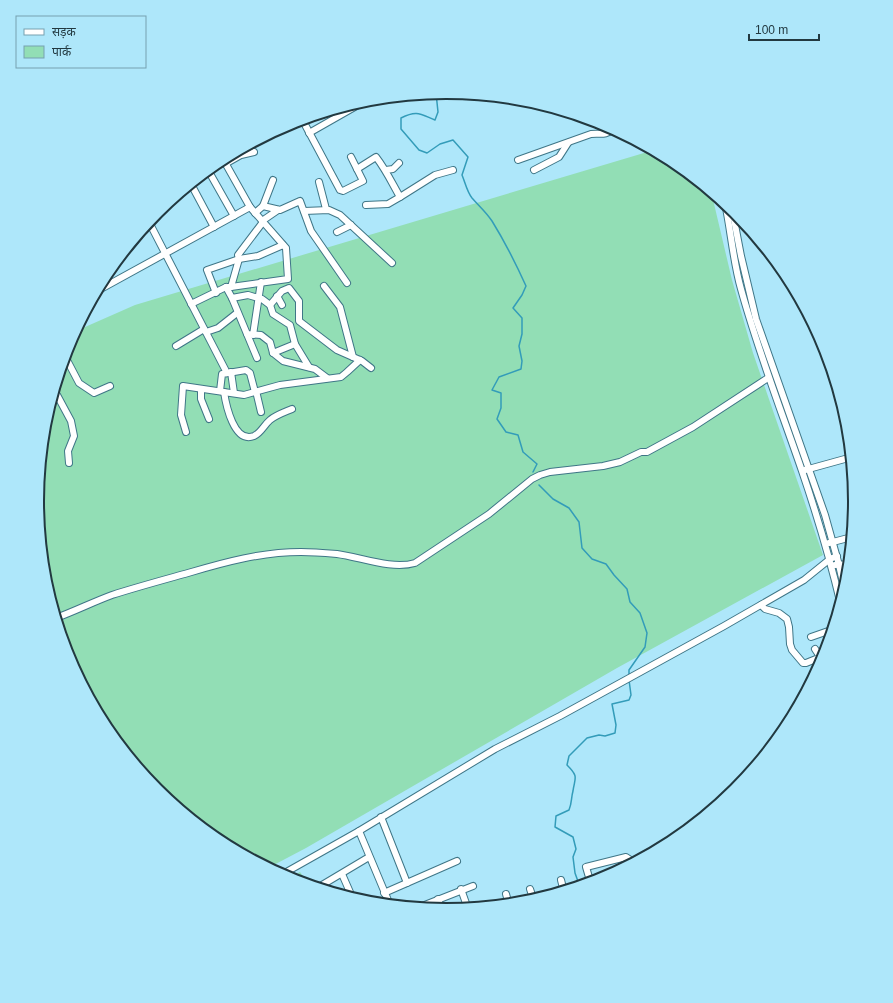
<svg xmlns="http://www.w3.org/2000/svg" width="893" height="1003" font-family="Arial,'Noto Sans Devanagari',sans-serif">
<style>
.green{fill:#92deb5}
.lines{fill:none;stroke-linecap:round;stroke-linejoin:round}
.stream{stroke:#339cb9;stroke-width:1.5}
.minor-casing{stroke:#3f7687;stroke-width:8}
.minor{stroke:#fff;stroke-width:6}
.rim{fill:none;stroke:#223940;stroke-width:2}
</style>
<rect width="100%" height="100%" fill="#aee7fa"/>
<g class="green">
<polygon points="654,150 674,161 711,191 732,280 753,353 823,555 617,668 306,848 268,868 219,842 157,791 106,729 68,658 45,581 37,501 45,421 68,345 76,331 135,305"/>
<polygon points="300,872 310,886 288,879"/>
</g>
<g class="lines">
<g class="stream">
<path d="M436,93L438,112L435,120C420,114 417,110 401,118V129L419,150L427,153L440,144L453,140L468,157L462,175C465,182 467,192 472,198C479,206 486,212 492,221C505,242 516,264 526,286L522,295L513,308L522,318V334L519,346L522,361L521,369L499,377L492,390L501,393V408L497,419L506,432L518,435L523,452L537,464L533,472"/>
<polyline points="539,485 553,499 569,508 579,522 582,548 592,559 606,564 614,575 627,589 630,602 640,613 647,633 645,647 629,670 629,676"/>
<path d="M580,887L575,873L573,857L576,849L573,837L555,827L556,816L569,810C572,803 571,798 573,791C575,777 579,777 567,765L569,756L587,738L599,735L605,736L615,733L616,725L612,704L629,700L631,695L629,680"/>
</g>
<g class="minor-casing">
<g id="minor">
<polyline points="302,119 340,190 343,191 363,181 351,157"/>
<polyline points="309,133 367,100"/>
<path d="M518,160L591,134C601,133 605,136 614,129"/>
<polyline points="225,164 241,155 254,152"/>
<path d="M357,169L376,157C386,170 392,183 400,197L388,204L366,205"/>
<polyline points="208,170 234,216"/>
<polyline points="386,170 393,169 399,163"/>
<polyline points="534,170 559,157 568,143"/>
<polyline points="319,182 326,209"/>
<polyline points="191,184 214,227"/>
<polyline points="400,197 435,175 453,170"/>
<path d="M725,203C731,231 733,261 741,289C758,351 781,410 802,471C817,515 830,559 841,605"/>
<polyline points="263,206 280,210 300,201 311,231 347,283"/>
<polyline points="732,209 741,256 756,319 825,515 839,565 845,591"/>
<polyline points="304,211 329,210 340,215 392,263"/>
<polyline points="255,213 263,206 273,180"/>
<polyline points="262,221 278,210"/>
<polyline points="149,222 227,373"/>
<polyline points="337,232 351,225"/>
<polyline points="324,286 340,307 353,357"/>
<polyline points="226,287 232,298 247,334 261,335 270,342 273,353 295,344"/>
<polyline points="231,287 239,259 238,255 263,222"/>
<polyline points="97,291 250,207"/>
<polyline points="216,293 207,270 239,259 258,256 283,245"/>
<polyline points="277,296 282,305"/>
<polyline points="232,298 248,295 262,299 270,305 273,314 290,325 295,344 309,367"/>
<polyline points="191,304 226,287 231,287 288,279 286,248 250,207 223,159"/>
<polyline points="270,305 282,291 289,288 299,301 299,321 337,350 362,361 371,368"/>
<polyline points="206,332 218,328 237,313"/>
<polyline points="247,334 257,358"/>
<polyline points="253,335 261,282"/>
<polyline points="176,346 204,329"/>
<polyline points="273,353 283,361 315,369 327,378"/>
<polyline points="64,357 68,362 79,383 94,393 110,386"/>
<polyline points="231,372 234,393"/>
<polyline points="201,389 201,399 209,419"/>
<polyline points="220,391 222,374 246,370 250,373 255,392"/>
<polyline points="256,391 261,412"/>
<polyline points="54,392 57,395 71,421 74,436 68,451 69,463"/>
<path d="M224,392C226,405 234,444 254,436C261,433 264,425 270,420C276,415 285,412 292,409"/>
<polyline points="186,432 181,415 183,386 244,395 280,385 341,377 347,372 360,360"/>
<polyline points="805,470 852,457"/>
<polyline points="829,543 852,537"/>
<polyline points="835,565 850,564"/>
<polyline points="761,605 765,609 779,613 787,619 789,627 790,644 792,650 803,663 806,663 821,657"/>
<path d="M56,618C75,611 93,602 112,595C137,587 163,580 188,573C225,562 262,552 301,552C313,552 325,553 337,554C360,557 392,570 415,563L489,514L532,479L540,475L550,472L603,466L620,462L641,452H647L693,427L768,378"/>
<polyline points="811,637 834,629"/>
<polyline points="815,649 823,661"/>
<polyline points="381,817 407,883"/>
<polyline points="359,831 390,905"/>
<polyline points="342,874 353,899"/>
<polyline points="281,875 359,831 495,749 560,716 724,626 804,580 830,559 837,556"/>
<polyline points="561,880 564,892"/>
<polyline points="591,884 586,867 626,857 629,859 631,865"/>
<polyline points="317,888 369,857"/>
<polyline points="461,889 468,909"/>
<polyline points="530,889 534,901"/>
<polyline points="384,893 457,861"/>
<polyline points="506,894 509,905"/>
<polyline points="438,899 442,911"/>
<polyline points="417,908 473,886"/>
</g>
</g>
<use href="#minor" class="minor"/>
</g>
<path d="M0 0H893V1003H0ZM44 501a402 402 0 1 1 804 0a402 402 0 1 1-804 0Z" fill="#aee7fa" fill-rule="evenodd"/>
<path class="rim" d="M44 501a402 402 0 1 1 804 0a402 402 0 1 1-804 0Z"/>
<rect x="16" y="16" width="130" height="52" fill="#aee7fa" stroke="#76a1b0"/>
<rect x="24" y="29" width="20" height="6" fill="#ffffff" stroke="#76a1b0"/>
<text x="52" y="36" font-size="12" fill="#223940">सड़क</text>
<rect x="24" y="46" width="20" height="12" fill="#92deb5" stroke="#76a1b0"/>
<text x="52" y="56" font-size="12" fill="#223940">पार्क</text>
<path d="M749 34v6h70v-6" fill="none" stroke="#223940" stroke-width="2"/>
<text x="755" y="34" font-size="12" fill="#223940" stroke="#aee7fa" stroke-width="3" paint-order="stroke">100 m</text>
</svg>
